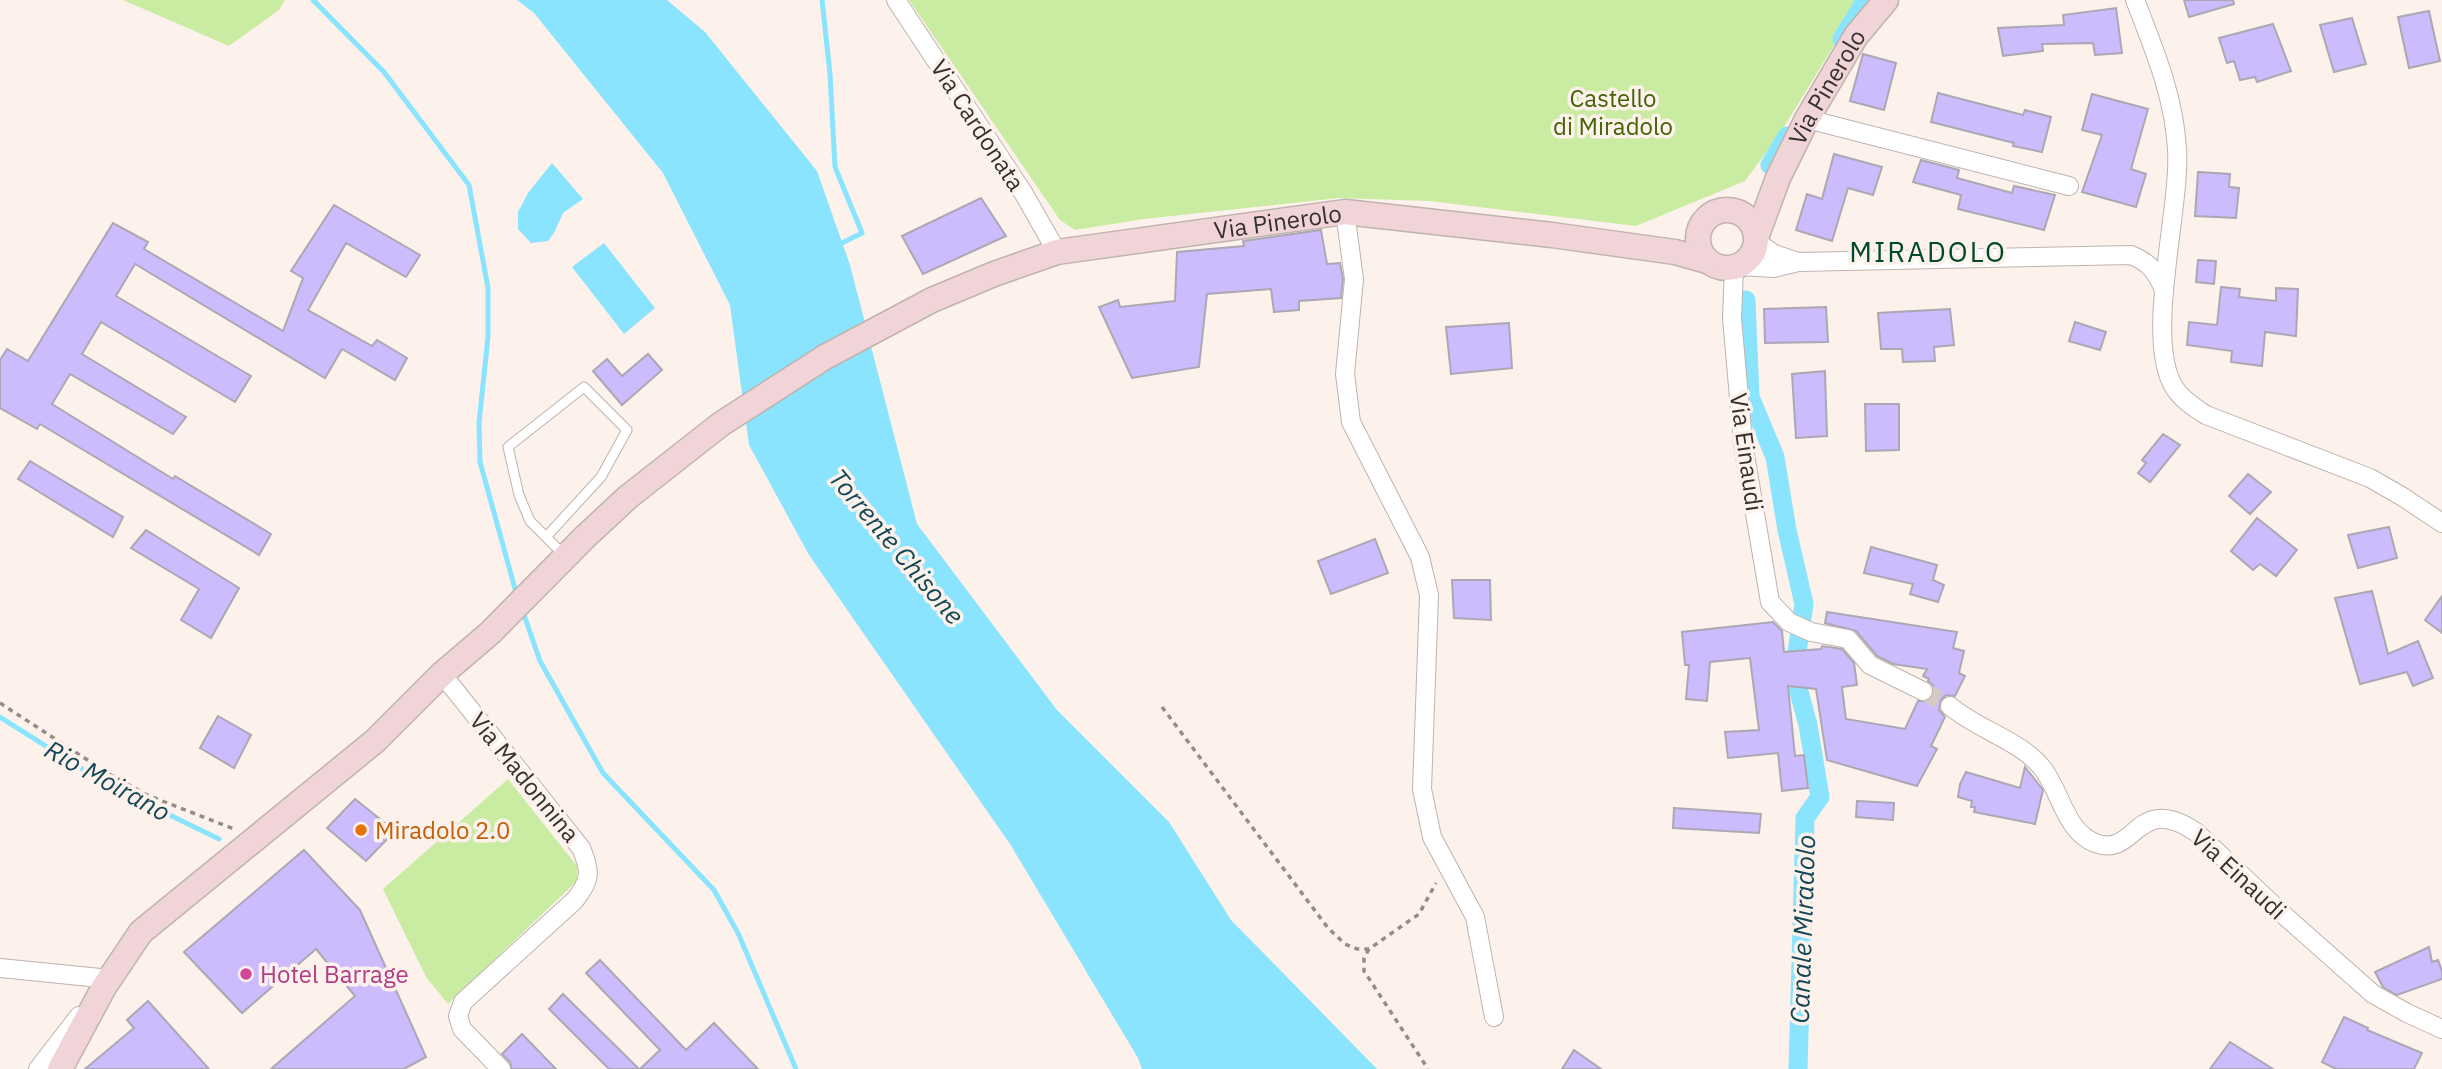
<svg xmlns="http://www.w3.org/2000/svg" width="2442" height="1069" font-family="'IBM Plex Sans',sans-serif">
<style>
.green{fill:#caeca2}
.water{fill:#8ae4fe}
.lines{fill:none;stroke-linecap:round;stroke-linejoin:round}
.stream{stroke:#8ae4fe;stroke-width:5}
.canal{stroke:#8ae4fe;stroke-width:19}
.building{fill:#ccbbfd;stroke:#aba8b3;stroke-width:2}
.street-tunnel{stroke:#d5cbc6;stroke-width:18;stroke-dasharray:18 9;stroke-linecap:butt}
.lane-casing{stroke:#bfb3ae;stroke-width:11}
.street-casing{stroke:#bfb3ae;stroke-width:20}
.secondary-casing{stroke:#bfb3ae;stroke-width:27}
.path{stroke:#948c88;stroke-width:3.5;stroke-dasharray:5 5;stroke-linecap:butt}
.lane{stroke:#fff;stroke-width:9}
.street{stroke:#fff;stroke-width:18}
.secondary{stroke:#f1d4d8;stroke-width:24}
.food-dot{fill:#e8710a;stroke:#fdf1ec;stroke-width:2.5}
.hotel-dot{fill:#d1479c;stroke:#fdf1ec;stroke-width:2.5}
.labels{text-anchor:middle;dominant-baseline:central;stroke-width:7;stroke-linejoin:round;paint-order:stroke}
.street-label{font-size:24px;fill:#35312f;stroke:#fdf1ec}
.park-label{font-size:24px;fill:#446305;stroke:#fdf1ec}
.food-label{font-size:24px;fill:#c56008;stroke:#fdf1ec;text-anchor:start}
.hotel-label{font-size:24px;fill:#b23c85;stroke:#fdf1ec;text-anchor:start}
.water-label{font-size:26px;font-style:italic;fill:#124855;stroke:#fdf1ec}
.quarter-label{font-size:28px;letter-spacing:2px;fill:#00482e;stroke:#fdf1ec}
</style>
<rect width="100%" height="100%" fill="#fdf1ec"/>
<g class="green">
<polygon points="123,0 285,0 279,10 229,46"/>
<polygon points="909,0 1862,0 1779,135 1745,181 1636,226 1429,201 1339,198 1144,219 1075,230 1060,220"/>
<polygon points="508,779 577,866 577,881 448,1004 426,977 383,889"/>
</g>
<g class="water">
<polygon points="517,0 667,0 705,32 817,171 850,265 917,524 1057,710 1169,822 1231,920 1377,1069 1142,1069 1138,1058 1010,844 809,555 749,445 730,305 663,173 534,13"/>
<polygon points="552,163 583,199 563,213 554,233 548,241 531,243 518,229 518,212 528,193"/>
<polygon points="604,243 655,308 624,334 572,267"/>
</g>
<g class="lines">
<g class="stream">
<polyline points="313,0 384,72 469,185 488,288 488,337 479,423 480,462 517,596"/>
<polyline points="822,0 830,74 835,167 862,233 842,243"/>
<polyline points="523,612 540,661 603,773 714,890 738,933 796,1069"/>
<polyline points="0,717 106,784 219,839"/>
</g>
<g class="canal">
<polyline points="1842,39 1866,0"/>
<polyline points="1770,165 1787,136"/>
<polyline points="1746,300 1750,397 1775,457 1787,530 1804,604 1794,673 1808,725 1820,797 1805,818 1798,1069"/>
</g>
</g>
<g class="building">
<polygon points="2184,0 2233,0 2234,4 2189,17"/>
<polygon points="2116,8 2122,53 2095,55 2093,43 2042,44 2043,51 2003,56 1998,28 2064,25 2063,15"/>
<polygon points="2429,11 2440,61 2409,68 2398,17"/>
<polygon points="2352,18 2366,64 2334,72 2320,25"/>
<polygon points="2273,24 2291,71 2257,82 2255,77 2240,80 2234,61 2227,63 2219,38"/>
<polygon points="1863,54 1896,63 1884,110 1850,101"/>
<polygon points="1938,93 2023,115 2025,110 2051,117 2042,152 2013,146 2014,143 1931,122"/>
<polygon points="2092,94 2148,109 2131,169 2146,174 2136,207 2082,192 2102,135 2082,130"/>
<polygon points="1834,154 1882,167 1873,195 1848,188 1832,241 1796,230 1807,194 1822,199"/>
<polygon points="1921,160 1959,170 1957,178 2012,193 2014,186 2055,195 2044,230 1958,209 1961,195 1913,182"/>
<polygon points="2198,172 2230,174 2229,187 2239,188 2236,218 2195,216"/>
<polygon points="981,198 1006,236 923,274 902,236"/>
<polygon points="334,205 420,255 406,277 346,243 308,310 372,346 377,340 407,358 395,380 342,349 325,378 135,264 116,296 251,376 235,402 101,322 82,354 186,417 173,434 70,374 52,404 173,479 175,476 271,534 259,555 40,424 37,429 0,408 0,360 7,349 28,361 113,223 148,242 144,249 283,331 303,278 291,271"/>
<polygon points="1321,230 1327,264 1340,263 1343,279 1341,298 1299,301 1299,310 1274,312 1271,289 1207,294 1199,367 1132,378 1099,307 1118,300 1120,307 1175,301 1177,252 1244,246 1243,241"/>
<polygon points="2198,260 2216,261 2214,284 2196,282"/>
<polygon points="2221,287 2240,289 2239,297 2276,301 2276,288 2298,289 2296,336 2265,332 2262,366 2231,362 2232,351 2187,345 2189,322 2217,325"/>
<polygon points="1826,307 1828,342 1765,343 1764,309"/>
<polygon points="1950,309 1954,345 1934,347 1935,361 1903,362 1902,349 1881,349 1878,313"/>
<polygon points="2075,322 2106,332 2100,350 2069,341"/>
<polygon points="1509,323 1512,368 1451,374 1446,327"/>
<polygon points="648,354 662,370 622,405 593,371 607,359 622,376"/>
<polygon points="1825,371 1827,436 1796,438 1792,374"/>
<polygon points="1865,404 1899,404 1899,450 1866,451"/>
<polygon points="2163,434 2180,445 2150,482 2138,473 2146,463 2142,460"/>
<polygon points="30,461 123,517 113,537 18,479"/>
<polygon points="2248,474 2271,492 2250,514 2229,496"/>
<polygon points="2257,518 2297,550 2276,576 2260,564 2253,570 2231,551"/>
<polygon points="2389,527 2397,558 2358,568 2348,535"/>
<polygon points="146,530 239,588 211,638 181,620 199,589 131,548"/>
<polygon points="1375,539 1388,573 1331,594 1318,561"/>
<polygon points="1871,547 1937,565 1933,580 1944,585 1938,602 1910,594 1913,584 1864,573"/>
<polygon points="1452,580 1490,580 1491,620 1454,618"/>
<polygon points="2372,591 2388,654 2418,641 2433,678 2413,686 2407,672 2360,684 2335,598"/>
<polygon points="2442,596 2442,633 2425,620"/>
<polygon points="1827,612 1957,632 1953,648 1964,651 1959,673 1965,676 1955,696 1946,695 1941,700 1939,710 1945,717 1931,746 1937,749 1917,786 1827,760 1816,689 1788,686 1795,756 1804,755 1808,788 1782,791 1778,753 1728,758 1725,732 1759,730 1750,658 1710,662 1707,701 1686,699 1689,665 1685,665 1682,632 1773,622 1782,631 1784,652 1821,649 1822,646 1842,649 1854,663 1857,685 1842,687 1846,719 1905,729 1918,701 1929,701 1933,695 1933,685 1928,681 1929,679 1923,676 1927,669 1893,664 1877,656 1856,631 1825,623"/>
<polygon points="218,716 251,735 234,768 200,748"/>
<polygon points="2025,767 2043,790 2035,824 1974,812 1975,807 1971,807 1972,801 1958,797 1960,784 1966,772 2020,788"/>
<polygon points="355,799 395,831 366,861 327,828"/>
<polygon points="1857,801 1894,803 1893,820 1856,817"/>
<polygon points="1674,808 1761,814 1759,833 1673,828"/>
<polygon points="304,850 360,910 426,1057 404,1069 271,1069 355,996 316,949 242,1013 184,952"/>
<polygon points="2429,947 2432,962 2438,960 2442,971 2442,979 2397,995 2383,987 2375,972"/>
<polygon points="600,960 686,1050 714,1023 758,1069 640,1069 660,1050 586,973"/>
<polygon points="563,994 639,1069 609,1069 549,1009"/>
<polygon points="148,1001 209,1069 85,1069 134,1028 127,1020"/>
<polygon points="2344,1017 2368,1028 2367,1030 2422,1053 2414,1069 2336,1069 2322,1062"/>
<polygon points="522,1034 556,1069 512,1069 510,1062 502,1054"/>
<polygon points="2230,1042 2273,1069 2210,1069"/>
<polygon points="1574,1050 1601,1069 1562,1069"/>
</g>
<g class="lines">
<polyline class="street-tunnel" points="1923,691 1950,706"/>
<g class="lane-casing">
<polyline id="lane" points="546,537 601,477 627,430 584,387 508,447 519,495 530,521 564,555"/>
</g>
<g class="street-casing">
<g id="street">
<polyline points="896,0 1024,194 1057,252"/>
<path d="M2135,0C2154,49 2174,96 2177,149C2181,209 2144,338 2174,387C2181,399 2195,408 2206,415L2370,478L2403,497L2442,523"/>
<polyline points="1807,119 2069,186"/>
<polyline points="1345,212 1354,279 1345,374 1351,422 1420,557 1429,595 1422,789 1432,837 1475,917 1494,1017"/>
<polyline points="1757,242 1774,254 1798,262"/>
<path d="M1738,266L1774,268L1798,262L2131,255C2150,263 2156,271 2164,290"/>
<polyline points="1734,267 1732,318 1743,443 1770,602 1789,622 1811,632 1848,639 1870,665 1923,691"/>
<path d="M442,674L581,848C591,871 591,880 575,900L463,1002L458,1016L462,1029L501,1069"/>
<path d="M1950,706C1978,730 2022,741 2043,769C2061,792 2065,831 2095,843C2137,859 2135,791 2196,832L2286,917L2373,994L2407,1013L2442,1029"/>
<polyline points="0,968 110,979"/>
<polyline points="38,1069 79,1016"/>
</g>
</g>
<g class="secondary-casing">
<g id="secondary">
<circle cx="1727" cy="239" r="29"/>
<path id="s1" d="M1757,235L1778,178L1807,119L1856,36L1886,0"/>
<path id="s2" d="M60,1069L104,987L141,932L375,741L442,674L490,633L586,536L628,497L721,424L825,357L932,300L994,274L1057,252L1345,212L1552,235L1675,252L1707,261"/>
</g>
</g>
<g class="path">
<polyline points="0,703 109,774 147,795 234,829"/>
<polyline points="1162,707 1328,928 1345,944 1357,949 1369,949 1419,914 1436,883"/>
<polyline points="1369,949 1364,958 1364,971 1428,1069"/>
</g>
<use href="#lane" class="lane"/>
<use href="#street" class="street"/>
<use href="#secondary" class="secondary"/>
</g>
<circle class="food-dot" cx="361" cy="830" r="7"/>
<circle class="hotel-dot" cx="246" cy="974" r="7"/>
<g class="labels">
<g class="street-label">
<text stroke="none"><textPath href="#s1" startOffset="164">Via Pinerolo</textPath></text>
<text transform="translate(978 125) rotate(57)">Via Cardonata</text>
<text stroke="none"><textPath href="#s2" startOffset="1533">Via Pinerolo</textPath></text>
<text transform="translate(1747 452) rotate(82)">Via Einaudi</text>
<text transform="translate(525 777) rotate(51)">Via Madonnina</text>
<text transform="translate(2239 874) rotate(43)">Via Einaudi</text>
</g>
<g class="park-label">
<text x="1613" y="98">Castello<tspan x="1613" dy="28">di Miradolo</tspan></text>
</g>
<g class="food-label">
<text x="375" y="830">Miradolo 2.0</text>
</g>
<g class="hotel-label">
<text x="260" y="974">Hotel Barrage</text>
</g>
<g class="water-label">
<text transform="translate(897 546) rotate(50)">Torrente Chisone</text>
<text transform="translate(108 780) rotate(29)">Rio Moirano</text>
<text transform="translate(1802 929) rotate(-88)">Canale Miradolo</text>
</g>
<g class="quarter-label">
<text x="1928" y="251">MIRADOLO</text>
</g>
</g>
</svg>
